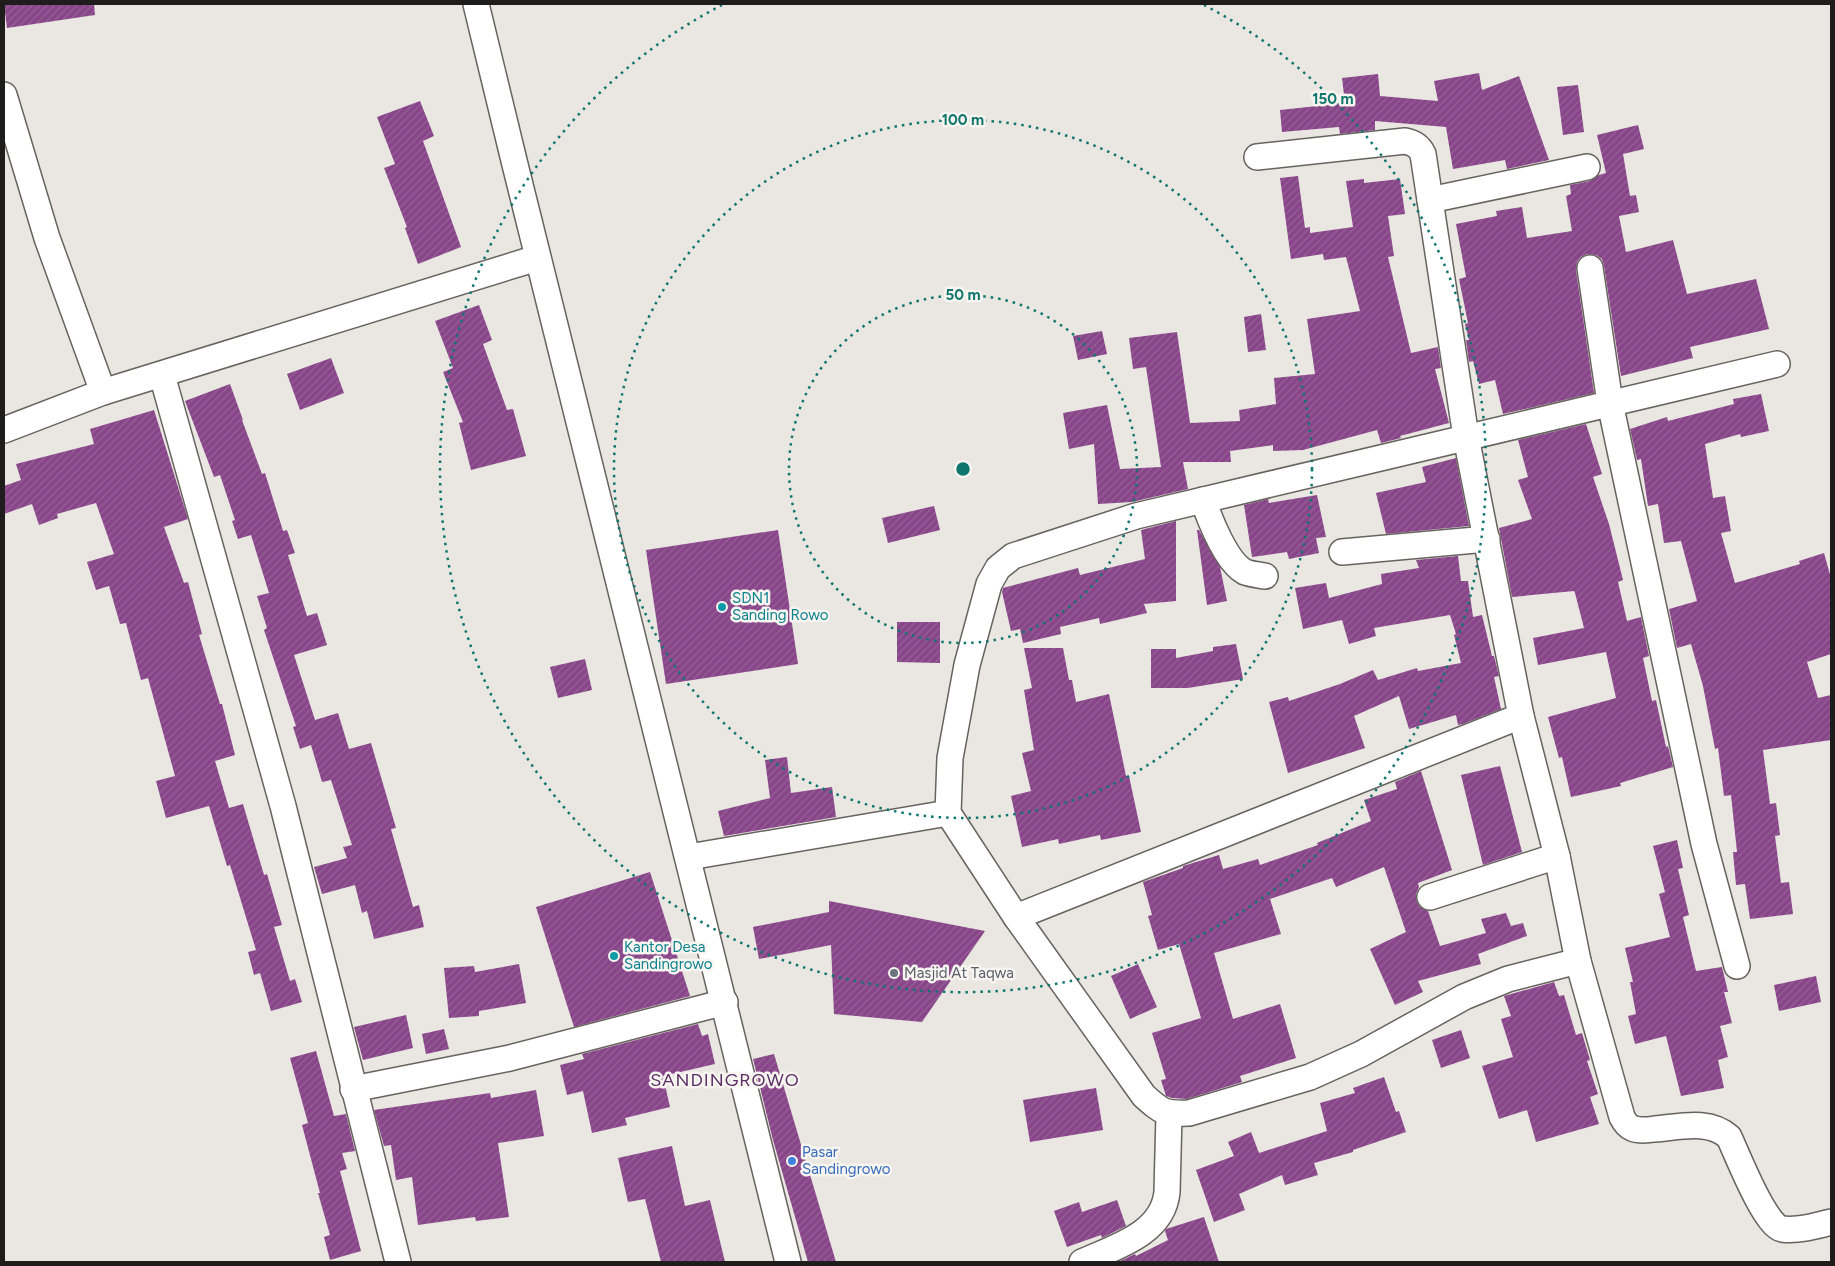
<svg xmlns="http://www.w3.org/2000/svg" width="1835" height="1266" font-family="Figtree,sans-serif">
<style>
.building{fill:url(#building-hatch)}
.lines{fill:none;stroke-linecap:round;stroke-linejoin:round}
.street-casing{stroke:#67635f;stroke-width:28}
.street{stroke:#fff;stroke-width:25}
.ring{fill:none;stroke:#0f766e;stroke-width:2.5;stroke-dasharray:2.5 5}
.culture-dot{fill:#0f9aa8;stroke:#f8f4ef;stroke-width:2}
.worship-dot{fill:#6b7280;stroke:#f8f4ef;stroke-width:2}
.shop-dot{fill:#3f7fe0;stroke:#f8f4ef;stroke-width:2}
.labels{text-anchor:middle;dominant-baseline:central;stroke-width:5;stroke-linejoin:round;paint-order:stroke}
.culture-label{font-size:15px;fill:#0d838f;stroke:#f8f4ef;text-anchor:start}
.worship-label{font-size:15px;fill:#5b616d;stroke:#f8f4ef;text-anchor:start}
.shop-label{font-size:15px;fill:#366cbe;stroke:#f8f4ef;text-anchor:start}
.quarter-label{font-size:18px;letter-spacing:1px;fill:#5b3066;stroke:#f8f4ef}
.centre{fill:#0f766e;stroke:#f8f4ef;stroke-width:2.5}
.ring-label{font-size:15px;text-anchor:middle;font-weight:bold;fill:#0f766e;stroke:#f8f4ef;stroke-width:5;stroke-linejoin:round;paint-order:stroke}
</style>
<defs>
<pattern id="building-hatch" width="6" height="6" patternUnits="userSpaceOnUse" patternTransform="scale(1.25)"><rect width="6" height="6" fill="#884589"/><path d="M-1 1l2-2M0 6l6-6M5 7l2-2" fill="none" stroke="#956296"/></pattern>
</defs>
<rect width="100%" height="100%" fill="#eae6e2"/>
<g class="building">
<polygon points="4,4 94,4 95,15 7,28"/>
<polygon points="1479,73 1482,90 1519,76 1549,160 1507,169 1505,160 1453,169 1446,127 1375,121 1375,130 1340,134 1339,127 1282,132 1280,110 1345,103 1342,78 1378,74 1380,96 1438,101 1434,81"/>
<polygon points="1578,85 1584,132 1563,135 1557,87"/>
<polygon points="420,101 434,136 423,141 461,247 418,264 405,228 407,227 384,168 395,164 377,117"/>
<polygon points="1638,125 1644,149 1623,154 1630,196 1636,195 1639,212 1619,216 1626,252 1673,240 1687,294 1756,279 1769,329 1690,347 1693,358 1621,376 1604,266 1602,259 1596,255 1587,254 1581,257 1577,262 1576,270 1594,393 1503,414 1495,380 1479,384 1473,361 1469,362 1466,340 1469,340 1465,324 1468,323 1459,279 1466,277 1456,224 1497,216 1496,211 1522,207 1527,238 1572,231 1566,196 1571,194 1570,185 1590,181 1599,175 1606,173 1597,135"/>
<polygon points="1298,176 1305,228 1310,227 1310,233 1353,227 1346,181 1364,179 1364,183 1400,179 1405,214 1388,216 1394,256 1388,257 1411,353 1438,347 1441,368 1435,369 1449,423 1400,436 1401,438 1381,443 1377,430 1303,450 1273,451 1273,445 1230,451 1231,462 1183,462 1188,489 1132,502 1098,504 1094,444 1069,449 1063,413 1107,405 1120,469 1161,467 1146,367 1133,369 1129,338 1177,332 1190,423 1240,421 1239,410 1276,404 1274,378 1315,374 1307,319 1360,311 1346,257 1324,260 1323,254 1291,259 1280,178"/>
<polygon points="479,305 492,340 483,344 507,410 513,409 526,456 471,470 459,423 463,422 443,372 453,368 435,321"/>
<polygon points="1261,314 1266,350 1248,352 1244,317"/>
<polygon points="1102,331 1107,354 1078,360 1073,336"/>
<polygon points="331,358 344,393 300,410 287,374"/>
<polygon points="230,384 243,420 242,420 262,474 265,473 283,531 287,530 295,553 288,555 307,616 317,613 327,645 294,655 315,720 338,713 349,749 371,743 396,828 391,829 413,907 419,905 424,927 374,939 367,911 362,913 355,885 322,894 314,867 347,858 343,847 352,845 331,780 322,782 311,745 300,749 293,727 296,726 264,630 267,628 257,596 269,593 251,535 238,539 232,521 235,520 220,475 214,477 185,401"/>
<polygon points="1761,394 1769,431 1741,437 1740,434 1705,444 1713,498 1725,496 1731,531 1721,533 1735,583 1800,564 1799,561 1824,553 1831,578 1831,654 1807,662 1818,698 1831,695 1831,740 1763,750 1770,804 1776,803 1780,835 1775,836 1781,883 1789,882 1793,914 1750,919 1745,884 1736,885 1733,852 1737,852 1731,795 1724,796 1718,748 1715,749 1703,686 1691,644 1677,648 1669,609 1697,601 1681,541 1664,543 1658,504 1648,506 1641,459 1637,460 1630,429 1667,417 1668,421 1734,404 1733,399"/>
<polygon points="154,410 188,519 164,527 184,583 188,582 202,634 199,635 220,704 222,704 235,755 215,761 229,808 243,804 264,875 267,874 282,925 274,927 290,981 295,979 302,1002 271,1011 260,973 254,975 248,952 256,950 230,865 227,866 209,806 166,818 156,781 175,776 148,678 141,680 126,623 120,624 109,586 96,590 87,562 114,554 96,503 57,514 58,518 39,525 32,504 4,514 4,486 21,480 16,464 94,444 90,429"/>
<polygon points="1586,424 1602,474 1593,477 1609,524 1623,580 1618,582 1627,621 1641,617 1649,656 1643,658 1652,701 1656,700 1666,747 1668,746 1673,767 1620,783 1621,786 1571,797 1562,757 1559,758 1548,717 1616,698 1606,652 1538,665 1533,638 1584,628 1575,593 1574,591 1512,597 1499,528 1532,519 1518,480 1528,477 1518,440"/>
<polygon points="1456,458 1469,526 1386,534 1376,493 1426,482 1422,467"/>
<polygon points="1317,495 1326,537 1316,538 1319,553 1289,559 1287,552 1252,557 1244,505 1268,499 1269,503"/>
<polygon points="934,506 940,530 888,543 882,518"/>
<polygon points="1176,521 1176,601 1144,604 1147,613 1100,624 1099,618 1060,627 1061,634 1023,643 1020,629 1011,631 1002,592 1003,588 1078,568 1080,575 1145,559 1141,530"/>
<polygon points="778,530 798,664 666,684 646,550"/>
<polygon points="1197,530 1199,530 1220,567 1227,601 1207,605"/>
<polygon points="1458,556 1461,581 1468,581 1473,617 1482,615 1492,656 1494,656 1499,676 1494,677 1501,709 1463,724 1458,725 1456,715 1409,729 1399,696 1354,716 1365,748 1288,773 1269,702 1288,697 1289,701 1340,684 1373,670 1378,680 1417,668 1418,671 1461,663 1454,635 1456,634 1450,615 1374,628 1376,636 1349,644 1342,620 1303,629 1295,588 1326,583 1329,598 1382,584 1381,574 1419,568 1416,560"/>
<polygon points="897,622 940,622 940,663 897,662"/>
<polygon points="1236,644 1243,679 1188,688 1151,688 1151,649 1176,649 1176,658 1213,651 1213,647"/>
<polygon points="1024,648 1063,648 1069,680 1072,680 1076,702 1109,694 1126,776 1129,776 1141,832 1101,840 1100,835 1059,844 1058,839 1022,847 1011,796 1031,791 1022,753 1034,750 1024,690 1032,688"/>
<polygon points="585,659 592,690 558,698 550,667"/>
<polygon points="787,757 791,793 832,787 836,817 724,836 718,811 770,798 765,760"/>
<polygon points="1500,766 1522,852 1483,865 1461,775"/>
<polygon points="1421,771 1452,870 1418,883 1419,887 1416,894 1417,902 1420,907 1428,911 1440,946 1486,933 1481,919 1506,913 1511,926 1523,923 1527,936 1478,954 1481,964 1418,981 1423,992 1395,1005 1370,949 1406,932 1384,867 1336,887 1332,878 1270,899 1281,934 1214,953 1233,1019 1280,1004 1296,1058 1240,1076 1242,1082 1187,1099 1172,1098 1166,1096 1161,1080 1166,1079 1152,1033 1201,1018 1179,944 1158,950 1148,916 1152,915 1143,882 1183,868 1183,866 1219,855 1223,869 1258,859 1260,865 1318,845 1317,843 1371,821 1364,800 1397,789 1395,782"/>
<polygon points="1677,840 1683,868 1678,869 1689,915 1683,917 1696,971 1722,967 1728,992 1724,992 1732,1023 1720,1026 1728,1057 1718,1060 1724,1088 1681,1096 1666,1036 1635,1044 1628,1016 1636,1014 1630,982 1633,982 1625,948 1670,937 1659,894 1665,892 1653,846"/>
<polygon points="650,872 690,996 574,1027 536,907"/>
<polygon points="829,901 985,931 922,1022 834,1014 831,945 759,959 753,927 829,912"/>
<polygon points="519,964 526,1003 479,1011 479,1016 449,1018 444,968 474,966 475,972"/>
<polygon points="1138,964 1157,1007 1130,1019 1111,976"/>
<polygon points="1816,976 1821,1002 1779,1011 1774,985"/>
<polygon points="1554,982 1559,996 1564,995 1576,1035 1582,1033 1590,1060 1587,1061 1598,1094 1590,1097 1599,1124 1536,1142 1527,1110 1499,1119 1482,1066 1513,1057 1501,1019 1511,1016 1504,996"/>
<polygon points="406,1015 413,1048 363,1060 354,1027"/>
<polygon points="698,1024 702,1036 708,1034 715,1064 663,1076 670,1107 625,1118 627,1125 592,1133 583,1091 567,1095 560,1065 584,1059 582,1054"/>
<polygon points="444,1029 449,1049 426,1054 422,1034"/>
<polygon points="1461,1030 1470,1058 1441,1068 1432,1040"/>
<polygon points="316,1051 334,1116 346,1114 355,1151 342,1153 347,1169 340,1171 361,1251 330,1260 324,1237 330,1235 318,1193 320,1193 302,1125 308,1123 290,1058"/>
<polygon points="774,1054 836,1262 808,1262 773,1140 753,1059"/>
<polygon points="1384,1077 1396,1112 1399,1111 1406,1132 1353,1150 1353,1152 1314,1163 1318,1175 1285,1185 1282,1175 1239,1194 1245,1210 1214,1222 1196,1170 1234,1156 1228,1142 1251,1132 1259,1153 1327,1131 1320,1103 1355,1093 1353,1088"/>
<polygon points="1096,1088 1103,1130 1030,1142 1023,1100"/>
<polygon points="536,1090 544,1136 498,1143 509,1217 476,1221 475,1217 418,1225 412,1177 396,1180 391,1145 384,1146 374,1110 490,1093 491,1098"/>
<polygon points="672,1146 685,1206 710,1200 725,1262 661,1262 645,1199 628,1202 618,1158"/>
<polygon points="1117,1200 1126,1226 1102,1238 1101,1235 1067,1247 1054,1211 1079,1202 1082,1212"/>
<polygon points="1204,1217 1219,1262 1118,1262 1135,1254 1136,1256 1168,1240 1165,1231 1166,1229"/>
</g>
<g class="lines">
<g class="street-casing">
<g id="street">
<path d="M476,4C577,424 686,842 788,1262"/>
<polyline points="4,95 47,238 103,392"/>
<path d="M1257,157L1405,141C1414,143 1419,146 1423,154L1466,437L1521,716L1557,856L1578,961L1622,1117C1624,1121 1627,1126 1632,1128C1638,1131 1648,1130 1655,1129C1680,1127 1709,1119 1729,1137C1737,1154 1765,1226 1782,1229C1798,1231 1816,1226 1831,1222"/>
<polyline points="1430,200 1587,167"/>
<polyline points="1590,268 1610,403 1704,844 1737,966"/>
<polyline points="162,375 283,806 398,1262"/>
<polyline points="4,430 103,392 537,258"/>
<path d="M1203,500C1210,520 1226,562 1245,572C1250,574 1259,575 1265,576"/>
<polyline points="1342,552 1487,539"/>
<polyline points="689,857 948,813"/>
<polyline points="1430,897 1557,856"/>
<polyline points="1016,917 1521,716"/>
<path d="M1578,961L1508,979L1464,997L1361,1054L1310,1077L1189,1113C1164,1114 1162,1112 1144,1096L1016,917L948,813L950,758L967,665L989,584L998,568L1013,556L1136,516L1777,364"/>
<polyline points="353,1089 510,1058 725,1002"/>
<path d="M1082,1262C1115,1247 1163,1234 1167,1192L1169,1114"/>
</g>
</g>
<use href="#street" class="street"/>
</g>
<g class="ring">
<circle cx="963" cy="469" r="174"/>
<circle cx="963" cy="469" r="349"/>
<path d="M1204 5A523 523 0 1 1 722 5"/>
</g>
<g class="culture-dot">
<circle cx="722" cy="607" r="5"/>
<circle cx="614" cy="956" r="5"/>
</g>
<circle class="worship-dot" cx="894" cy="973" r="5"/>
<circle class="shop-dot" cx="792" cy="1161" r="5"/>
<g class="labels">
<g class="culture-label">
<text x="732" y="598">SDN1<tspan x="732" dy="17">Sanding Rowo</tspan></text>
<text x="624" y="947">Kantor Desa<tspan x="624" dy="17">Sandingrowo</tspan></text>
</g>
<g class="worship-label">
<text x="904" y="973">Masjid At Taqwa</text>
</g>
<g class="shop-label">
<text x="802" y="1152">Pasar<tspan x="802" dy="17">Sandingrowo</tspan></text>
</g>
<g class="quarter-label">
<text x="725" y="1080">SANDINGROWO</text>
</g>
</g>
<circle cx="963" cy="469" r="8" class="centre"/>
<g class="ring-label">
<text x="1333" y="104">150 m</text>
<text x="963" y="125">100 m</text>
<text x="963" y="300">50 m</text>
</g>
<rect width="1835" height="1266" fill="none" stroke="#1e1d1b" stroke-width="10"/>
</svg>
